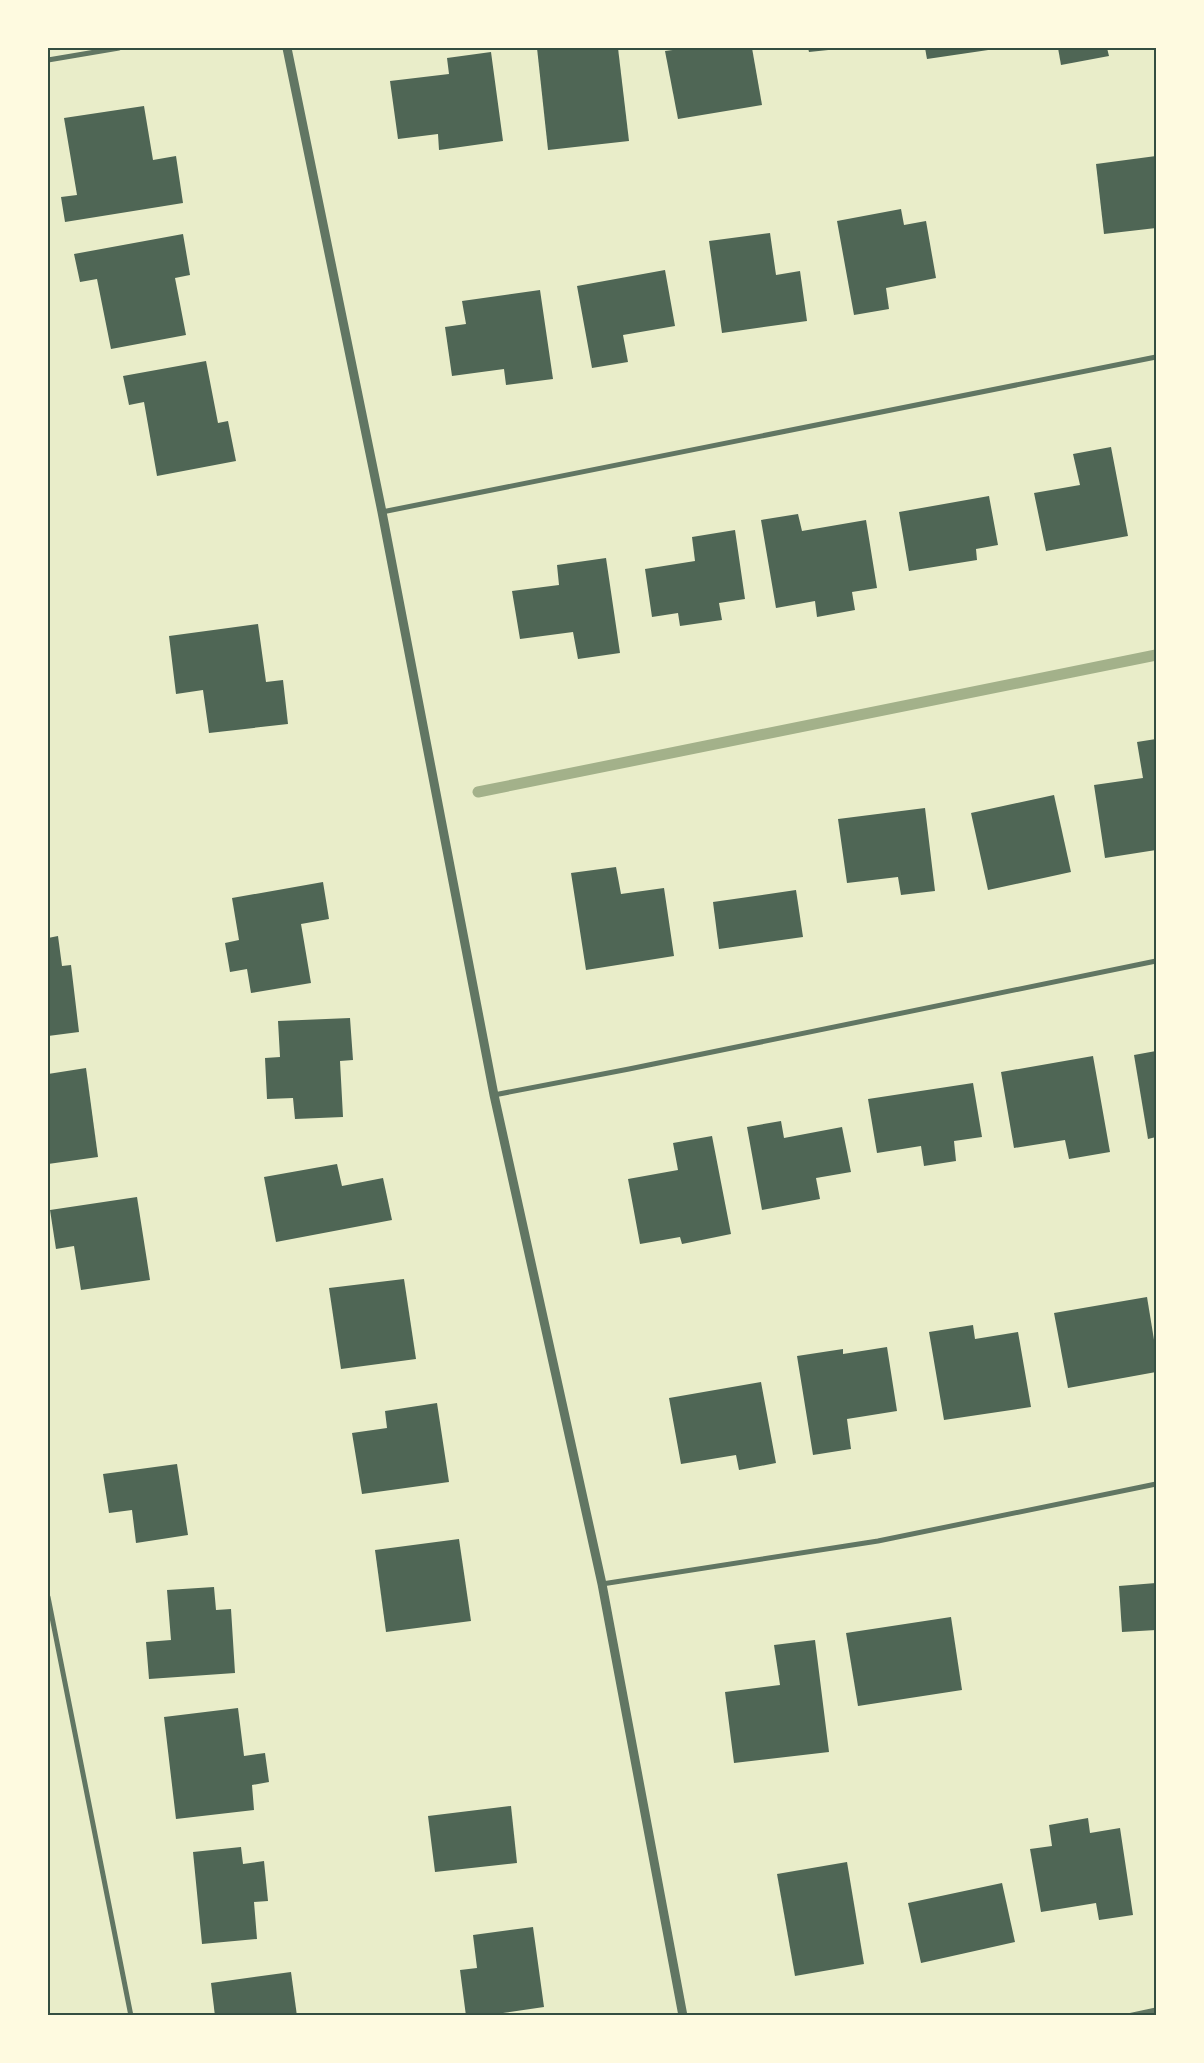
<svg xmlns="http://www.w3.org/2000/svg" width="1204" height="2063" font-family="'Exo 2',sans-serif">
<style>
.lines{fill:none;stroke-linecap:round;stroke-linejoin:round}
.stream{stroke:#a3b18a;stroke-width:11}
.building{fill:#4f6655}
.minor{stroke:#617663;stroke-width:5}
.tertiary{stroke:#617663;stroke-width:9}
.neatline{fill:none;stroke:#344e41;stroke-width:2}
</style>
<rect width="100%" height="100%" fill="#e9edc9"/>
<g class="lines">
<polyline class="stream" points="478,792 1156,655"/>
</g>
<g class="building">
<polygon points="537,48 618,48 629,141 548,150"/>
<polygon points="688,48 752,48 762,105 678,119 665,51"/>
<polygon points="808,48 838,48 838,49 809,52"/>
<polygon points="925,48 995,48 995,49 927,59"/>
<polygon points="1058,48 1107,48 1109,56 1061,65"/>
<polygon points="491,52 503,141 439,150 438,134 398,139 390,81 449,74 447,58"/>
<polygon points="144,106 153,160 176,156 183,203 65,222 61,197 77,195 64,118"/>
<polygon points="1156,156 1156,228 1104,234 1096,164"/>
<polygon points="901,209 904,225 926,221 936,278 886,288 889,309 854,315 837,221"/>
<polygon points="770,233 776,275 800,271 807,321 722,333 709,241"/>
<polygon points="183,234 190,275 175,278 186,335 111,349 97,279 80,282 74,254"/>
<polygon points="665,270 675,326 623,335 628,362 592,368 577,286"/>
<polygon points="540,290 553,379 506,385 504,369 452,376 445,327 466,324 462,301"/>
<polygon points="206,361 218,423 228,421 236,461 157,476 144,402 129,405 123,376"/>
<polygon points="1111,447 1128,536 1046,551 1034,493 1080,485 1073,454"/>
<polygon points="989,496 998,545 976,549 977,560 909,571 899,512"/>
<polygon points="798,514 802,531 866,520 877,588 852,592 855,610 817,617 815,601 776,608 761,520"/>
<polygon points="735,530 745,599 719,603 722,620 680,626 678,613 652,617 645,569 695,561 692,537"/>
<polygon points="606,558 620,653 578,659 573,632 520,639 512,591 559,585 557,565"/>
<polygon points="258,624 266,682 283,680 288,724 209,733 203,690 176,694 169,636"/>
<polygon points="1156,739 1156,850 1105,858 1094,785 1143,778 1137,742"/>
<polygon points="1054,795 1071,872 988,890 971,813"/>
<polygon points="925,808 935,891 901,895 898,877 847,883 838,819"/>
<polygon points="616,867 621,894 664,888 674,956 586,970 571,873"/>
<polygon points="323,882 329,919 301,924 311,983 251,993 247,969 230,972 225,943 239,940 232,898"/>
<polygon points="796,890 803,937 719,949 713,902"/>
<polygon points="58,936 62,966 71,965 79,1032 48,1036 48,938"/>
<polygon points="350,1018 353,1060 340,1061 343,1117 295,1119 293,1098 267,1099 265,1058 280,1057 278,1021"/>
<polygon points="1156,1051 1156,1137 1148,1139 1134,1055"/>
<polygon points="1093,1056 1110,1152 1069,1159 1065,1140 1014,1148 1001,1072"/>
<polygon points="86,1068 98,1157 48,1164 48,1074"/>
<polygon points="973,1083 982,1137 954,1141 956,1161 924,1166 921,1146 877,1153 868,1099"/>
<polygon points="781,1121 784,1138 842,1127 851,1172 816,1178 820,1199 762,1210 747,1127"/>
<polygon points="712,1136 731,1234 682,1244 680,1237 640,1244 628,1179 678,1170 673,1143"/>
<polygon points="337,1164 342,1186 383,1178 392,1220 276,1242 264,1177"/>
<polygon points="137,1197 150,1280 81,1290 74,1246 56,1249 50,1210"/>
<polygon points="404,1279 416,1359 341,1369 329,1288"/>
<polygon points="1147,1297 1156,1352 1156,1372 1068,1388 1054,1313"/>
<polygon points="973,1325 975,1339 1018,1332 1031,1407 944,1420 929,1332"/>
<polygon points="887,1347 897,1411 847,1419 851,1449 813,1455 797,1356 843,1349 843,1354"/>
<polygon points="761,1382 776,1463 739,1470 736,1455 681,1464 669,1398"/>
<polygon points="437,1403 449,1482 362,1494 352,1433 387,1428 385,1411"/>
<polygon points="177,1464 188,1535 136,1543 132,1510 109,1513 103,1474"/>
<polygon points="459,1539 471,1621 386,1632 375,1550"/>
<polygon points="1156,1583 1156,1630 1122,1632 1119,1586"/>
<polygon points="214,1587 216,1610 231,1609 235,1673 149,1679 146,1642 171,1640 167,1590"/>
<polygon points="951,1617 962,1690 858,1706 846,1633"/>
<polygon points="815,1640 829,1752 734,1763 725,1692 780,1685 774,1645"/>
<polygon points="238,1708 244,1756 265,1753 269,1782 252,1785 254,1810 176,1819 164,1717"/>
<polygon points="511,1806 517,1863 435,1872 428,1816"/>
<polygon points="1088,1818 1090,1833 1120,1828 1133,1915 1099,1920 1096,1903 1041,1912 1030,1849 1052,1846 1049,1825"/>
<polygon points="241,1847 243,1864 264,1861 268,1901 254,1902 257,1939 202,1944 193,1852"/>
<polygon points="847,1862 864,1964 795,1976 777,1874"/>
<polygon points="1002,1883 1015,1942 921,1963 908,1903"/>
<polygon points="533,1927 544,2007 482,2016 466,2016 460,1970 477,1968 473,1935"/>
<polygon points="291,1972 297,2016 215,2016 211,1983"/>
</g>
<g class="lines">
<g class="minor">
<polyline points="48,60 119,48"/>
<polyline points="382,512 1156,357"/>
<polyline points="494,1095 629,1069 1156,961"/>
<polyline points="602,1584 878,1541 1156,1484"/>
<polyline points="48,1597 131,2016"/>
<polyline points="1128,2016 1156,2010"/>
</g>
<polyline class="tertiary" points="287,48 382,512 494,1095 602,1584 683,2016"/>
</g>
<rect width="1204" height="2063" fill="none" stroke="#fefae0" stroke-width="98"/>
<rect x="49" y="49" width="1106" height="1965" class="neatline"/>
</svg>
